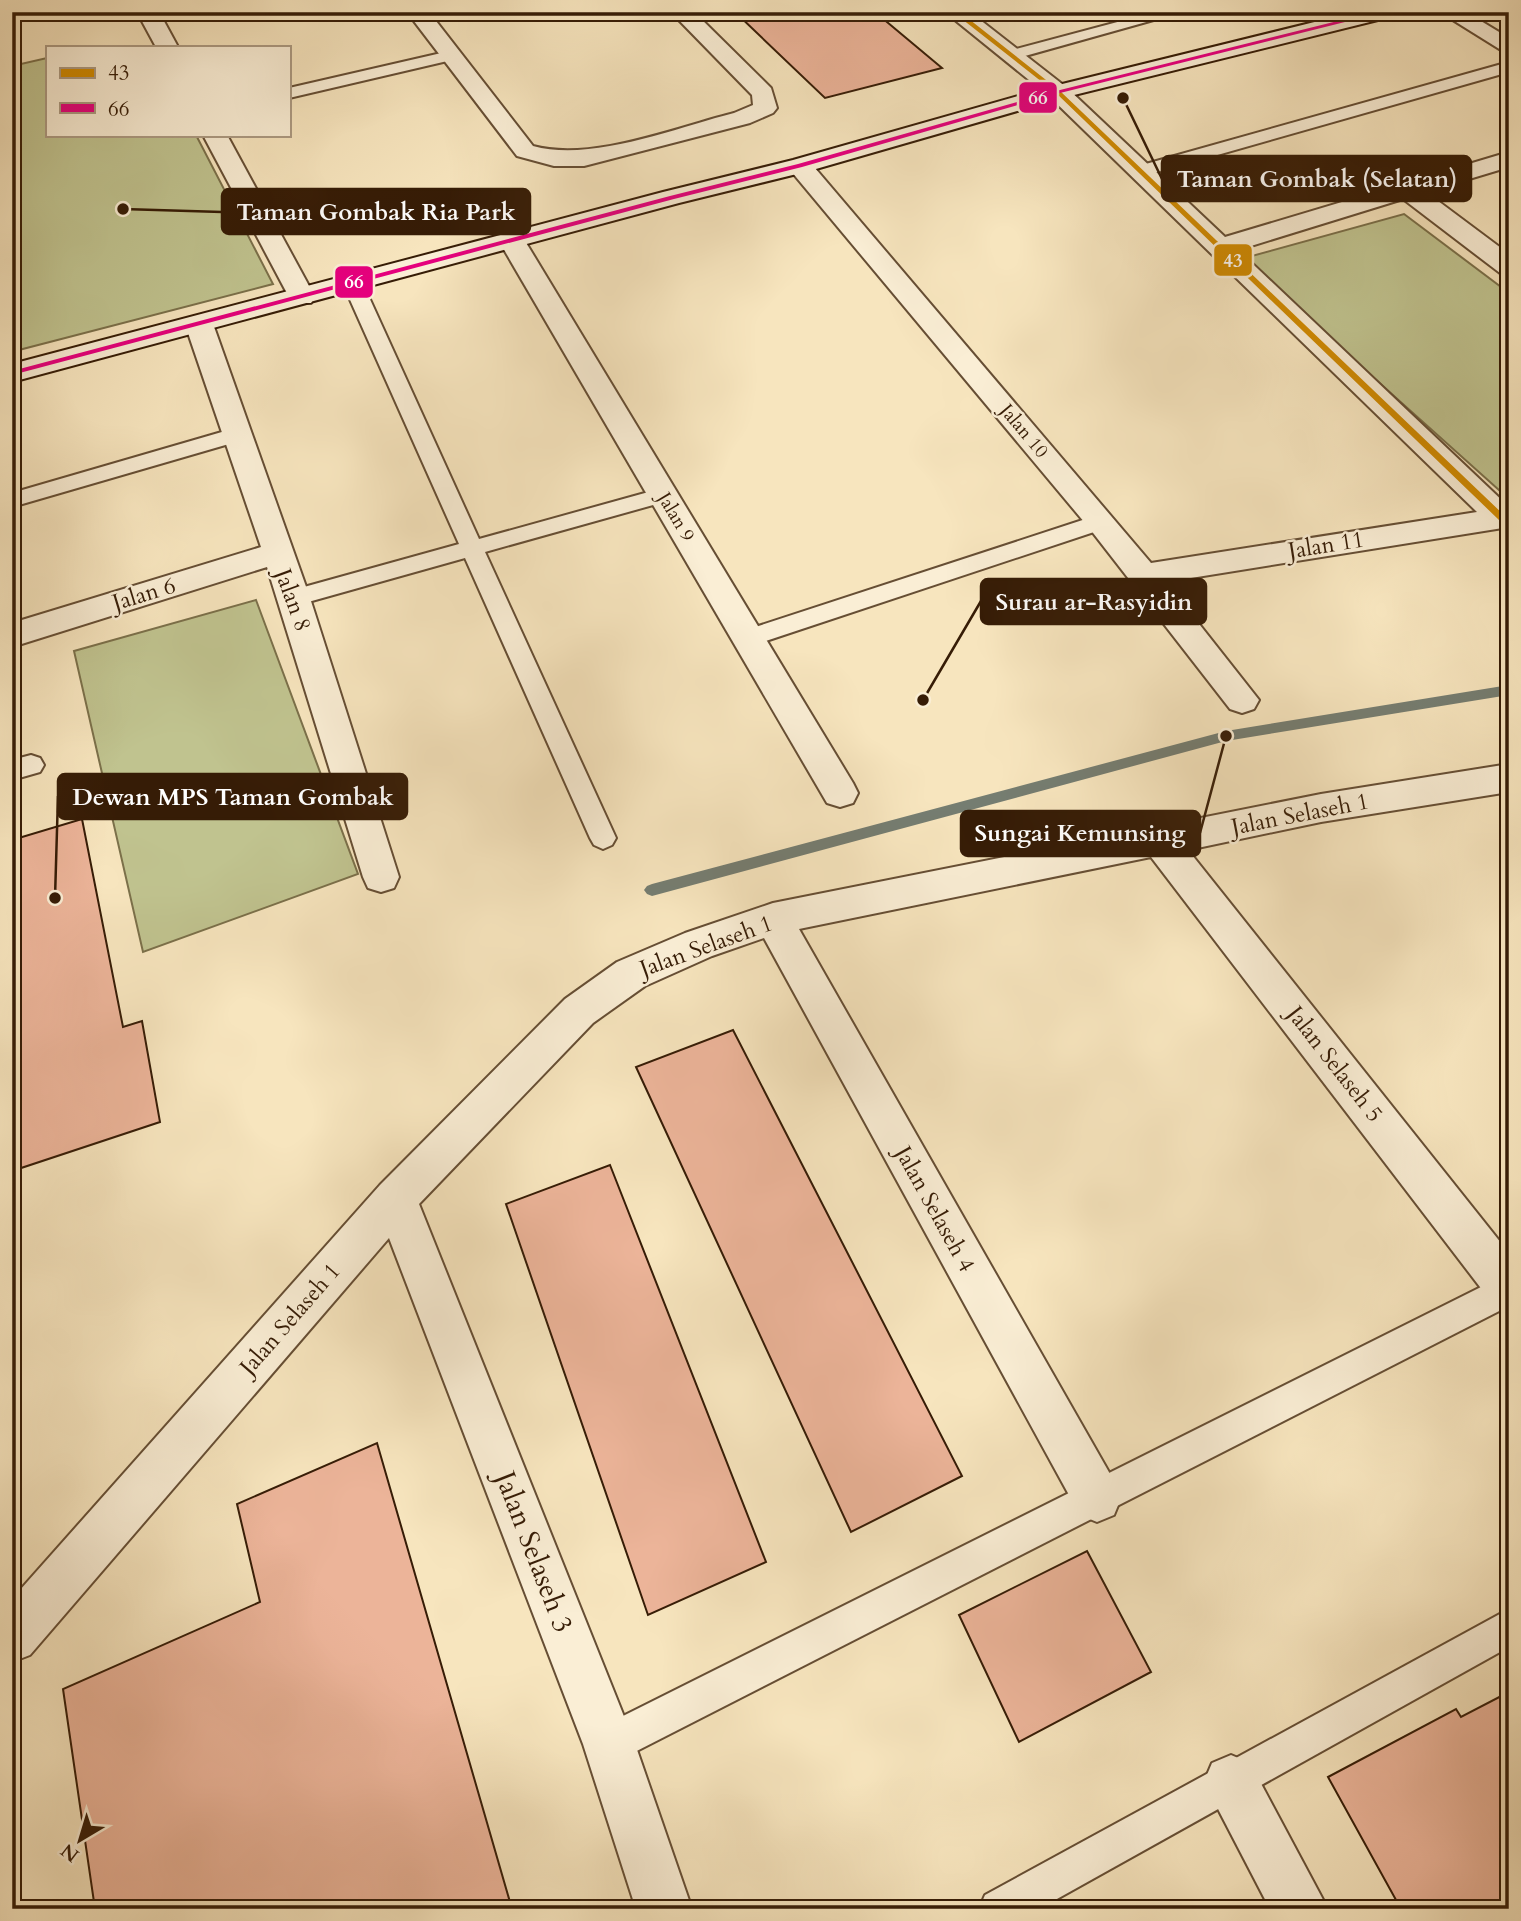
<svg xmlns="http://www.w3.org/2000/svg" width="1521" height="1921" font-family="Cardo,serif">
<style>
.green{fill:#c0c38f;stroke:#7b704a;stroke-width:2}
.lines{fill:none;stroke-linecap:round;stroke-linejoin:round}
.stream{fill:#757d71;fill-rule:evenodd}
.building{fill:#ecb499;stroke:#361c06;stroke-width:2}
.lane-casing{stroke:#664e34;stroke-width:4}
.street-casing{stroke:#664e34;stroke-width:4}
.secondary-casing{stroke:#361c06;stroke-width:4}
.lane{fill:#faeed5;fill-rule:evenodd}
.street{fill:#faeed5;fill-rule:evenodd}
.secondary{fill:#faeed5;fill-rule:evenodd}
.bus-1-casing{stroke:#faeed5;stroke-width:6}
.bus-2-casing{stroke:#faeed5;stroke-width:6}
.bus-1{fill:#d08a01;fill-rule:evenodd}
.bus-2{fill:#e5007d;fill-rule:evenodd}
.labels{text-anchor:middle;dominant-baseline:central;stroke-width:5;stroke-linejoin:round;paint-order:stroke}
.far-street-label{font-size:19px;fill:#361c06;stroke:#faeed5}
.street-label{font-size:23px;fill:#361c06;stroke:#faeed5}
.near-street-label{font-size:28px;fill:#361c06;stroke:#faeed5}
.leader{fill:none;stroke:#361c06;stroke-width:2.5}
.callout-dot{fill:#361c06;stroke:#faeed5;stroke-width:2.5}
.callout{fill:#361c06;stroke:#361c06;stroke-width:2.5}
.callout-label{font-size:24px;text-anchor:middle;font-weight:bold;fill:#fff}
.line-badge{stroke:#faeed5;stroke-width:2.5}
.badge-label{font-size:19px;text-anchor:middle;font-weight:bold;fill:#fff}
</style>
<rect width="100%" height="100%" fill="#f7e5be"/>
<filter id="stains"><feTurbulence type="fractalNoise" baseFrequency=".00286" numOctaves="4"/><feColorMatrix values="0 0 0 0 .2 0 0 0 0 .09 0 0 0 0 .02 0 0 0 .5 -.17"/></filter>
<radialGradient id="worn" r=".72"><stop offset=".6" stop-color="#630" stop-opacity="0"/><stop offset="1" stop-color="#630" stop-opacity=".3"/></radialGradient>
<g class="green">
<polygon points="47,58 47,135 196,135 273,284 15,351 12,343 12,66"/>
<polygon points="1404,214 1509,293 1509,499 1241,259"/>
<polygon points="256,600 358,874 143,952 74,651"/>
</g>
<g class="lines">
<polygon class="stream" points="1509,685 1509,695 1226,741 652,896 647,894 644,890 647,886 652,884 1226,731"/>
</g>
<g class="building">
<polygon points="735,12 875,12 942,68 825,98"/>
<polygon points="82,819 123,1027 142,1021 160,1122 12,1171 12,840"/>
<polygon points="733,1030 962,1476 851,1532 636,1067"/>
<polygon points="610,1165 766,1562 648,1615 506,1204"/>
<polygon points="377,1443 512,1909 95,1909 63,1689 260,1602 237,1504"/>
<polygon points="1087,1551 1151,1672 1019,1742 959,1615"/>
<polygon points="1509,1692 1509,1909 1401,1909 1328,1777 1456,1709 1461,1717"/>
</g>
<g class="lines">
<g class="lane-casing">
<g id="lane">
<polygon points="1155,12 1182,12 1011,60 1003,55 1005,52"/>
<polygon points="450,51 458,56 456,59 289,98 289,88"/>
<polygon points="1509,62 1509,72 1147,175 1135,175 1132,171 1135,167"/>
<polygon points="353,278 363,284 479,539 663,488 671,490 674,495 671,500 485,552 616,838 612,845 603,849 594,845 590,838 465,558 294,606 286,604 282,598 286,592 459,544 343,284"/>
<polygon points="239,427 250,434 246,439 12,507 12,493"/>
<polygon points="1101,514 1109,517 1112,522 1109,527 748,647 740,644 736,638 740,632"/>
<polygon points="31,755 40,758 44,765 40,772 12,780 12,760"/>
<polygon points="1509,1273 1509,1306 623,1758 609,1763 595,1758 590,1744 595,1730"/>
<polygon points="1509,1609 1509,1647 1039,1909 979,1909 985,1895"/>
</g>
</g>
<g class="street-casing">
<g id="street">
<polygon points="137,12 159,12 178,47 156,47"/>
<path d="M407,12H429L533,146C592,162 675,128 734,113L753,105L752,95L671,12H694L771,88L777,108L773,113L750,123L584,166H554L517,156Z"/>
<polygon points="945,12 970,12 1066,87 1225,237 1509,152 1509,167 1426,192 1509,254 1509,275 1500,273 1403,199 1238,250 1509,507 1509,527 1166,582 1259,700 1254,709 1242,713 1230,709 1090,529 791,171 788,166 791,161 809,161 1151,563 1477,512 1050,97"/>
<polygon points="1440,12 1466,12 1509,38 1509,55"/>
<polygon points="203,135 227,135 315,297 311,303 293,303 289,297"/>
<polygon points="512,233 521,236 525,241 853,783 858,793 853,803 840,807 827,803 499,241 503,236"/>
<polygon points="199,316 209,318 213,324 310,598 399,877 394,888 381,892 368,888 363,877 267,567 12,647 12,623 261,547 185,324 189,318"/>
<polygon points="1509,764 1509,792 1321,822 1188,850 1509,1253 1509,1311 1493,1304 1151,857 799,929 1114,1481 1121,1498 1114,1515 1097,1522 1080,1515 764,938 712,956 645,986 593,1023 419,1204 635,1744 692,1909 636,1909 583,1744 389,1238 30,1655 12,1662 12,1599 380,1185 565,999 617,962 685,933 773,903 1321,794"/>
<polygon points="1231,1755 1250,1763 1328,1909 1270,1909 1204,1782 1212,1763"/>
</g>
</g>
<g class="secondary-casing">
<polygon id="secondary" points="1355,12 1393,12 1390,17 1066,97 809,171 679,203 12,382 12,364 663,192 793,160 1050,87"/>
</g>
<use href="#lane" class="lane"/>
<use href="#street" class="street"/>
<use href="#secondary" class="secondary"/>
<g class="bus-1-casing">
<polygon id="bus-1" points="953,12 960,12 1060,91 1505,516 1505,520 1499,520 1056,93"/>
</g>
<g class="bus-2-casing">
<polygon id="bus-2" points="1374,12 1385,12 1060,93 802,167 674,199 12,375 12,371 670,196 798,164 1056,91"/>
</g>
<use href="#bus-1" class="bus-1"/>
<use href="#bus-2" class="bus-2"/>
</g>
<g class="labels">
<g class="far-street-label">
<text transform="translate(1024 431) rotate(50)">Jalan 10</text>
<text transform="translate(676 517) rotate(59)">Jalan 9</text>
</g>
<g class="street-label">
<text transform="translate(1326 545) rotate(-9)">Jalan 11</text>
<text transform="translate(144 594) rotate(-17)">Jalan 6</text>
<text transform="translate(293 600) rotate(70)">Jalan 8</text>
<text transform="translate(1300 814) rotate(-11)">Jalan Selaseh 1</text>
<text transform="translate(706 946) rotate(-20)">Jalan Selaseh 1</text>
<text transform="translate(1335 1064) rotate(52)">Jalan Selaseh 5</text>
<text transform="translate(935 1209) rotate(61)">Jalan Selaseh 4</text>
<text transform="translate(290 1319) rotate(-49)">Jalan Selaseh 1</text>
</g>
<g class="near-street-label">
<text transform="translate(534 1552) rotate(69)">Jalan Selaseh 3</text>
</g>
</g>
<path class="leader" d="M1123 98L1162 179M123 209L222 212M923 700L981 601M55 898L58 796M1226 736L1200 833"/>
<g class="callout-dot">
<circle cx="1123" cy="98" r="7"/>
<circle cx="123" cy="209" r="7"/>
<circle cx="923" cy="700" r="7"/>
<circle cx="55" cy="898" r="7"/>
<circle cx="1226" cy="736" r="7"/>
</g>
<g class="callout">
<rect x="1162" y="156" width="309" height="45" rx="7"/>
<rect x="222" y="189" width="308" height="45" rx="7"/>
<rect x="981" y="579" width="225" height="45" rx="7"/>
<rect x="58" y="774" width="349" height="45" rx="7"/>
<rect x="961" y="811" width="239" height="45" rx="7"/>
</g>
<g class="callout-label">
<text x="1317" y="187">Taman Gombak (Selatan)</text>
<text x="376" y="220">Taman Gombak Ria Park</text>
<text x="1094" y="610">Surau ar-Rasyidin</text>
<text x="233" y="805">Dewan MPS Taman Gombak</text>
<text x="1080" y="841">Sungai Kemunsing</text>
</g>
<g class="line-badge">
<rect x="1018" y="81" width="40" height="33" rx="7" fill="#e5007d"/>
<rect x="1213" y="243" width="40" height="34" rx="7" fill="#d08a01"/>
<rect x="334" y="265" width="40" height="34" rx="7" fill="#e5007d"/>
</g>
<g class="badge-label">
<text x="1038" y="104">66</text>
<text x="1233" y="267">43</text>
<text x="354" y="288">66</text>
</g>
<rect width="1521" height="1921" fill="none" stroke="#f7e5be" stroke-width="42"/>
<rect x="14" y="14" width="1493" height="1893" fill="none" stroke="#361c06" stroke-width="3.5"/>
<rect x="21" y="21" width="1479" height="1879" fill="none" stroke="#361c06" stroke-width="2"/>
<rect x="46" y="46" width="245" height="91" fill="#faeed5" stroke="#ac9a82" stroke-width="2"/>
<rect x="60" y="68" width="35" height="10" fill="#d08a01" stroke="#ac9a82" stroke-width="2"/>
<text x="108" y="80" font-size="21" fill="#361c06">43</text>
<rect x="60" y="103" width="35" height="10" fill="#e5007d" stroke="#ac9a82" stroke-width="2"/>
<text x="108" y="116" font-size="21" fill="#361c06">66</text>
<g transform="translate(80 1840) rotate(218)" stroke="#faeed5" stroke-width="5" paint-order="stroke">
<path d="M0-5L12 26L0 18L-12 26Z" fill="#361c06"/>
<text y="-10" font-size="19" font-weight="bold" text-anchor="middle" fill="#361c06">N</text>
</g>
<rect width="100%" height="100%" filter="url(#stains)"/>
<rect width="100%" height="100%" fill="url(#worn)"/>
</svg>
